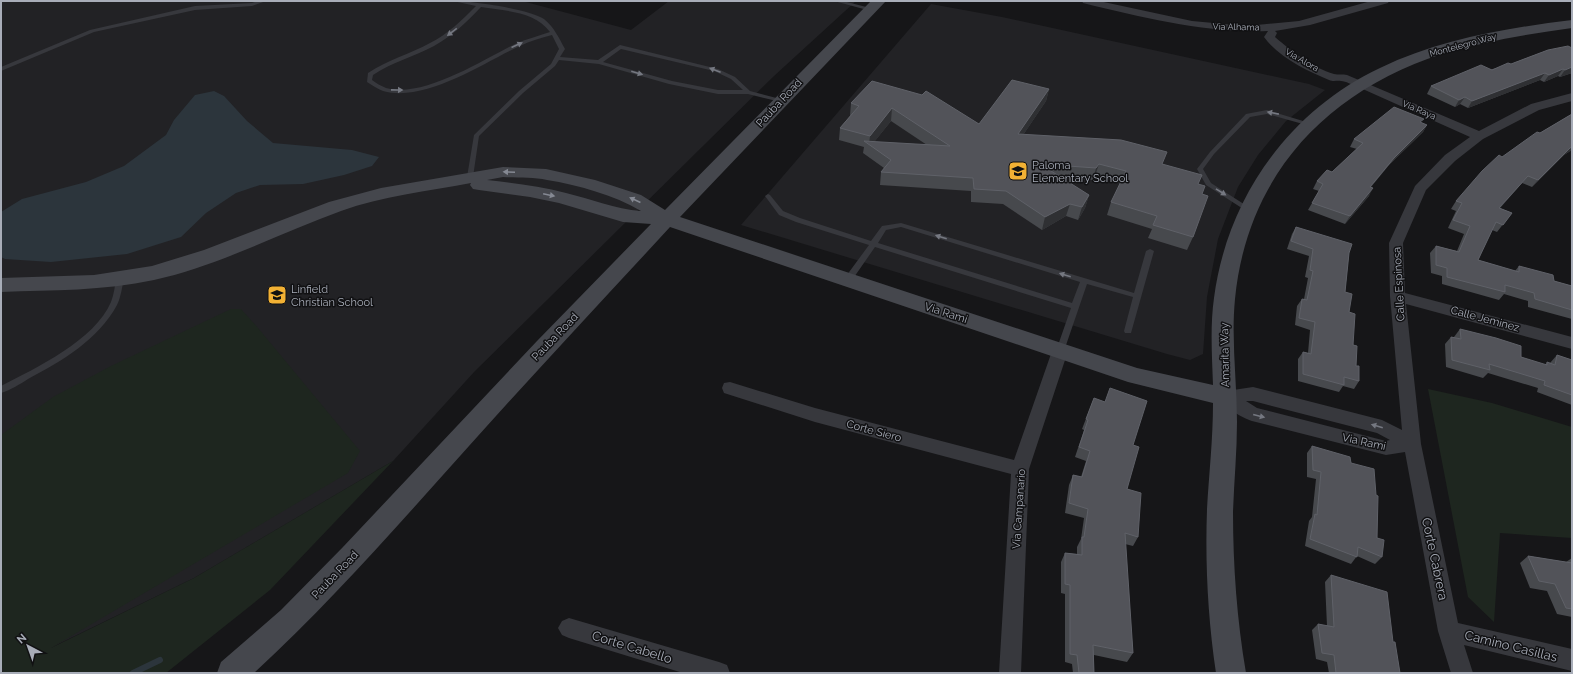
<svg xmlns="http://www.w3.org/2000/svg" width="1573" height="674" font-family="Raleway,sans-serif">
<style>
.built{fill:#222225}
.green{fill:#1e261f}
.water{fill:#2c353c}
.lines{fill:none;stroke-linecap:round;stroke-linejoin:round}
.stream{stroke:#2c353c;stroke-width:6}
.lane{fill:#37383d;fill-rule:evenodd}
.street{fill:#37383d;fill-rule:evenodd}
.secondary{fill:#45474d;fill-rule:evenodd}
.wall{fill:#47494d;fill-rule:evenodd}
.shaded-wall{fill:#2f3033}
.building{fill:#525359;stroke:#5f6168}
.oneway{fill:#757881}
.oneway2{fill:#858993}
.labels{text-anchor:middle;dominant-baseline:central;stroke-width:3;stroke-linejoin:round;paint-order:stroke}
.far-street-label{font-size:9px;fill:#a8adb8;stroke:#111113}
.street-label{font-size:11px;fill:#a8adb8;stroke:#111113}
.poi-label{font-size:11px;fill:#a8adb8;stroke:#111113;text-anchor:start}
.near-street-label{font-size:13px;fill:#a8adb8;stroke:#111113}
</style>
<rect width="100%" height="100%" fill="#161618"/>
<g class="built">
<polygon points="1,1 522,1 631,30 669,1 856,1 774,76 475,371 393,461 194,578 1,672"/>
<polygon points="931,4 1002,17 1309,84 1325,90 1286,121 1258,155 1238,187 1218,239 1207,297 1203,354 1190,360 1167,354 741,225"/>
</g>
<g class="green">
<polygon points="231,309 241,309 258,328 360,451 348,473 51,648 194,578 393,461 270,590 166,673 1,673 4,670 1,667 1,435 53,397 111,366"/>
<polygon points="1428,389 1492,403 1572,427 1572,538 1500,533 1494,622 1468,597"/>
</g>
<polygon class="water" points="214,91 224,96 247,121 273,143 352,150 379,157 372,166 344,175 303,184 260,185 236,193 206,213 181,237 127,254 51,262 5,259 1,257 1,212 22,199 86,182 124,166 166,135 174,120 195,95"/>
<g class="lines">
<polyline class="stream" points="133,673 160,660"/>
<g class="lane">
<polygon points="257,1 266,1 252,6 195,10 94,32 1,71 1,67 90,30 195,6 252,3"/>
<path d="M453,1C472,1 529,9 544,19C554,27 559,38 565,49L560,57L598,60L620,45L718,69L735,77L750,91L784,100L781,102L748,94H718L669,84L599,64L559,60L555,66L523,93L479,136L473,177L472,178H468L467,177L474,135L519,91L551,64L559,49L552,35C541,38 530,41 520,46C483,63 425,103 383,91C378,89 372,85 367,82L368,73C387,60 410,54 430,43C448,34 462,20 476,6ZM481,7C505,11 535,11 550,32C539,36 526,39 515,44C483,60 422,99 386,88C381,86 376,83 372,80L373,75C392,62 414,57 434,46C452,36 467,22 481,7ZM621,49L714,71L731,79L743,90H718L672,81L603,62Z"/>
<polygon points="834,1 843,1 874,9 871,11"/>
<polygon points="1267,110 1313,124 1310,126 1267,114 1250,117 1214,154 1203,169 1211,183 1250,208 1251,210 1250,212 1248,212 1206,185 1197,169 1210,152 1246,114"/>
<path d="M768,194L770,195L783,211L800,218L871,241L882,226L901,223L1134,293L1146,251L1150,249L1154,251L1131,333H1125L1124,331L1133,297L1087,284L1064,351L1060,354L1056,351L1071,308L875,247L850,283H844L843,281L844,279L869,245L796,222L779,215L765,196ZM901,227L1080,282L1072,303L878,243L886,230Z"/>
<path d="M120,275L124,278C122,287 121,297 117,305C98,340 62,361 28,379C20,384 11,390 1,393V386C36,368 95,340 111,302C114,294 115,286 116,278Z"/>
</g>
<g class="street">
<path d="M1082,1H1099L1192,21L1246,26L1299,21L1371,1H1389L1388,3L1310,25L1275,31L1277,33L1275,37C1291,51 1313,68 1334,74C1338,75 1343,74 1347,75L1479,131L1531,104L1572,93V101L1539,110L1483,139L1455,161L1426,190L1403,243L1405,293L1572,337V349L1406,304L1421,444L1458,623L1572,649V671L1464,645L1473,673H1451L1438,631L1405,452L1386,455L1252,421C1241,417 1223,407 1217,397L1220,392L1253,387L1382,420L1402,430L1390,296L1389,243L1415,186L1445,155L1470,137L1356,86C1352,85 1346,81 1341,81C1337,80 1334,82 1329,80C1307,71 1278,57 1264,37L1268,31C1205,33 1144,18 1083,3ZM1246,401H1253L1377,433L1390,440L1386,441L1257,408Z"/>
<polygon points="1060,345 1066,347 1068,351 1029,469 1021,673 999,673 1011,474 815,422 724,393 722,388 724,383 730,382 815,408 1014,460 1052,351 1054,347"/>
<polygon points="569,618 719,662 727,665 730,673 683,673 569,638 562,635 558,628 562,621"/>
</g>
<path class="secondary" d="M871,1H886L680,217L1137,368L1213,385C1212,356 1210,326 1214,298C1227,198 1289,111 1380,68C1440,39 1507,28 1572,20V28C1528,34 1485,41 1442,54C1327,91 1247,175 1235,299C1231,340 1237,381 1237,422C1237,452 1234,482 1233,512C1233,566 1237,620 1246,673H1216C1208,619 1205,564 1207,509C1209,474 1213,439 1213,403L1128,382L670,227C603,300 535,372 469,446C399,524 331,602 254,673H217L221,662L281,610L343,547L537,341L651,224L623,222L559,203L530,197L479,190L473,189L470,185L471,183C428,191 382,196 341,211C280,233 218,266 154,280C104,291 52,290 1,292V278L94,275L152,266L204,250L329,202L381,188L503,167L546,169L595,180L641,195L665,210ZM503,177C517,178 533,177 547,180C578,185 614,195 641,211C615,209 591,199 566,193C540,186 513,183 487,180Z"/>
</g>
<g class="wall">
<polygon points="1548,50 1572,73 1560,77 1558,76 1544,82 1540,80 1468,108 1460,104 1455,107 1427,94 1431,86 1511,64"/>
<path d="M872,81L979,124L1049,89L1046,101L1023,135L1162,164L1198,184L1202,194L1193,237L1187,250L1148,238L1152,229L1107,215L1111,202L1121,183L1095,176L1093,180L1063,179L1089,195L1085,208L1078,220L1066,216L1042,230L1003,204L971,202V191L880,185L881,172L884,168L863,153L864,147L839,140L840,128L850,116L851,103ZM891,121L927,145L874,142Z"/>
<polygon points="1572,114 1572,150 1564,155 1532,187 1522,183 1500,208 1512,213 1497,232 1492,230 1478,260 1515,271 1519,266 1554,281 1572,286 1572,319 1528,307 1528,301 1504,294 1499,300 1442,284 1442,276 1431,273 1430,253 1436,246 1457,251 1464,234 1448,228 1456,211 1451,209 1456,201 1502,157 1540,133"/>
<polygon points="1422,123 1427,125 1423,132 1389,165 1371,187 1369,196 1345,224 1308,210 1319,191 1313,189 1317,181 1332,172 1357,149 1350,147 1354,139"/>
<polygon points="1296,227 1349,253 1345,292 1349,312 1356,366 1359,381 1354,389 1343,386 1339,392 1298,381 1298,359 1303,352 1308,353 1310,330 1295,325 1297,306 1302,299 1304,299 1308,278 1305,277 1309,256 1287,249 1292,234"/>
<polygon points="1460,329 1521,357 1545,365 1547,362 1550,363 1557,355 1572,360 1572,405 1537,392 1538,388 1488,373 1483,378 1446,367 1445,344 1451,337 1454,337"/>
<polygon points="1094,398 1133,445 1127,489 1138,537 1133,546 1125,544 1133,653 1127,662 1094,655 1094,673 1073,673 1072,664 1065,662 1065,594 1061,593 1061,562 1065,553 1077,554 1077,547 1081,539 1084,518 1065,513 1069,485 1073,475 1081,477 1086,461 1075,457 1084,430 1082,429"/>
<polygon points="1312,446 1351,463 1377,538 1382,557 1375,564 1357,556 1351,564 1305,546 1309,521 1312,517 1316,479 1307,477 1307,453"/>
<polygon points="1528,556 1566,562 1572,558 1572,617 1557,614 1547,591 1530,588 1520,563"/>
<polygon points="1331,575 1393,642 1400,673 1329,673 1327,662 1316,659 1312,630 1318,624 1327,626 1325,582"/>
</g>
<g class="shaded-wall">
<polygon points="1572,67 1572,73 1560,77 1565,70"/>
<polygon points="1563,69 1558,76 1544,82 1549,75"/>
<polygon points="1545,73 1540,80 1468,108 1472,101"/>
<polygon points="1049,89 1046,101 1015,147 1018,134"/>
<polygon points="1465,97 1460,104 1455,107 1459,100"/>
<polygon points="892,108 891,121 871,146 869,144 870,136"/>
<polygon points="1427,125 1423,132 1389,165 1365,194 1370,187 1394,158"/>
<polygon points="1572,147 1572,150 1564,155 1532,187 1538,180 1570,148"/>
<polygon points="1099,164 1095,176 1093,180 1096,168"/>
<polygon points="1528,176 1522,183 1494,215 1499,208"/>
<polygon points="1373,188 1369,196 1345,224 1350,216"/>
<polygon points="1089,195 1085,208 1078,220 1082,207"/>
<polygon points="1070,204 1066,216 1042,230 1045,217"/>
</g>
<g class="building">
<polygon points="1568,46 1572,48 1572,67 1565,70 1563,69 1549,75 1545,73 1472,101 1465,97 1459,100 1431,86 1481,65 1492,70 1508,63 1511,64 1548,50"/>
<polygon points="1012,80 1049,89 1018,134 1121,140 1167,152 1162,164 1202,175 1198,184 1205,186 1202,194 1208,196 1193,237 1153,225 1157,216 1111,202 1126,171 1099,164 1096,168 1040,164 1089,195 1082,207 1070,204 1045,217 1006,191 974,189 973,178 881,172 891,160 864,141 950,146 892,108 870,136 840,128 859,106 851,103 872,81 922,95 926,91 979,124"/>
<polygon points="1394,107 1424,119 1420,122 1427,125 1394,158 1370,187 1373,188 1350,216 1312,203 1323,184 1317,181 1327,170 1332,172 1363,143 1354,139"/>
<polygon points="1572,114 1572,147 1570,148 1538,180 1528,176 1499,208 1512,213 1503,225 1496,222 1478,260 1519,272 1519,266 1553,275 1554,281 1572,286 1572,310 1535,299 1534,293 1505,285 1505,292 1447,277 1447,268 1436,265 1436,246 1459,252 1470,226 1453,220 1462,203 1456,201 1482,171 1499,155 1502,157 1537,132 1540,133"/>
<polygon points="1296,227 1352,244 1349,253 1345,292 1352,294 1349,312 1355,314 1353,345 1357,346 1356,366 1359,366 1359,381 1344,377 1344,385 1303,374 1303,352 1311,354 1315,322 1299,318 1302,299 1307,300 1313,271 1310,270 1313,249 1291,241"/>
<polygon points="1460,329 1496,338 1521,346 1521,357 1547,365 1547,362 1555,365 1557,355 1572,360 1572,395 1544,385 1545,381 1489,364 1490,370 1452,360 1451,337 1461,339"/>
<polygon points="1110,388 1147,401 1133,445 1139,447 1127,489 1141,493 1138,537 1125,533 1133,653 1093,645 1094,673 1079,673 1077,655 1070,654 1070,585 1065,584 1065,553 1082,555 1082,537 1084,537 1088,509 1069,503 1073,475 1082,477 1090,451 1079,447 1088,420 1086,419 1094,398 1105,402"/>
<polygon points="1312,446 1350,457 1351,463 1374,469 1376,495 1378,496 1377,538 1384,540 1382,557 1358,547 1357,557 1310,539 1315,514 1317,515 1321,472 1313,470"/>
<polygon points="1528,556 1572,563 1572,609 1566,608 1555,584 1539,581"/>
<polygon points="1331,575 1387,592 1393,642 1395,642 1400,673 1336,673 1334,655 1322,653 1318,624 1334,627"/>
</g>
<defs><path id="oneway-solid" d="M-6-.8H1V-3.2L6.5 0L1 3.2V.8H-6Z"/></defs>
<g class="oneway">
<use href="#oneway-solid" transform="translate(452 32) rotate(143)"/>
<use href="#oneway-solid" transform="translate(517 45) rotate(-24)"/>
<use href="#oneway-solid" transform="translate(715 70) rotate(-159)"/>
<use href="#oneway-solid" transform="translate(637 73) rotate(16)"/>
<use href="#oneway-solid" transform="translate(397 90) rotate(1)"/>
<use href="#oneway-solid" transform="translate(1273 113) rotate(-169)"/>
<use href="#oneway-solid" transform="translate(1221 192) rotate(32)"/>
<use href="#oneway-solid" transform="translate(941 237) rotate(-163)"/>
<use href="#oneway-solid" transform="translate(1065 275) rotate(-163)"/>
<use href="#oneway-solid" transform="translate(1259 416) rotate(14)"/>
<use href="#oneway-solid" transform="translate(1377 426) rotate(-164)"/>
</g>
<g class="oneway2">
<use href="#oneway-solid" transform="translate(509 172) rotate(-178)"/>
<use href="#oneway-solid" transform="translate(549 195) rotate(12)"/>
<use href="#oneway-solid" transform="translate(635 200) rotate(-155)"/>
</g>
<defs>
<g id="school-square" transform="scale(1)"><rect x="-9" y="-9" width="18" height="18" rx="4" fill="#f2b134" stroke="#111113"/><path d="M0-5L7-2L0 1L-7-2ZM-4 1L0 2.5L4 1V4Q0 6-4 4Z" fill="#111"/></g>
</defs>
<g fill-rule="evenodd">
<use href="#school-square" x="1018" y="171"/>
<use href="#school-square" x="277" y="295"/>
</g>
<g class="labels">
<g class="far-street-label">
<text transform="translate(1236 27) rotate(1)">Via Alhama</text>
<text transform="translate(1463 45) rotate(-15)">Montelegro Way</text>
<text transform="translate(1302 60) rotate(30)">Via Alora</text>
<text transform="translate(1419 110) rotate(23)">Via Raya</text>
</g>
<g class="street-label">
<text transform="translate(779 103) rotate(-47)">Pauba Road</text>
<text transform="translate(1399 284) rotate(-93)">Calle Espinosa</text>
<text transform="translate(946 313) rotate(18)">Via Rami</text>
<text transform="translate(1485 319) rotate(15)">Calle Jeminez</text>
<text transform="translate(555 337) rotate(-46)">Pauba Road</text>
<text transform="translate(1225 355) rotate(-91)">Amarita Way</text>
<text transform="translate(874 431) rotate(15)">Corte Siero</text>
<text transform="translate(1364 442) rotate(12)">Via Rami</text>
<text transform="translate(1019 509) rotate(-86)">Via Campanario</text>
<text transform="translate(335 575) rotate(-46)">Pauba Road</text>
</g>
<g class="poi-label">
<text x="1032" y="165">Paloma<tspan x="1032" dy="13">Elementary School</tspan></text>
<text x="291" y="289">Linfield<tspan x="291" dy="13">Christian School</tspan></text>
</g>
<g class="near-street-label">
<text transform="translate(1435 559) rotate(78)">Corte Cabrera</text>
<text transform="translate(1511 646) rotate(14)">Camino Casillas</text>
<text transform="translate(632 647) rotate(17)">Corte Cabello</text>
</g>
</g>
<rect width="1573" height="674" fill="none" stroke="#a8adb8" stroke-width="4"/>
<g transform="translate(28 646) rotate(319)" stroke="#111113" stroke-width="3" paint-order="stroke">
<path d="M0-3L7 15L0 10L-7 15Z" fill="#a8adb8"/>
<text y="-6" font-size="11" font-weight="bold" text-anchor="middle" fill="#a8adb8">N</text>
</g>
</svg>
